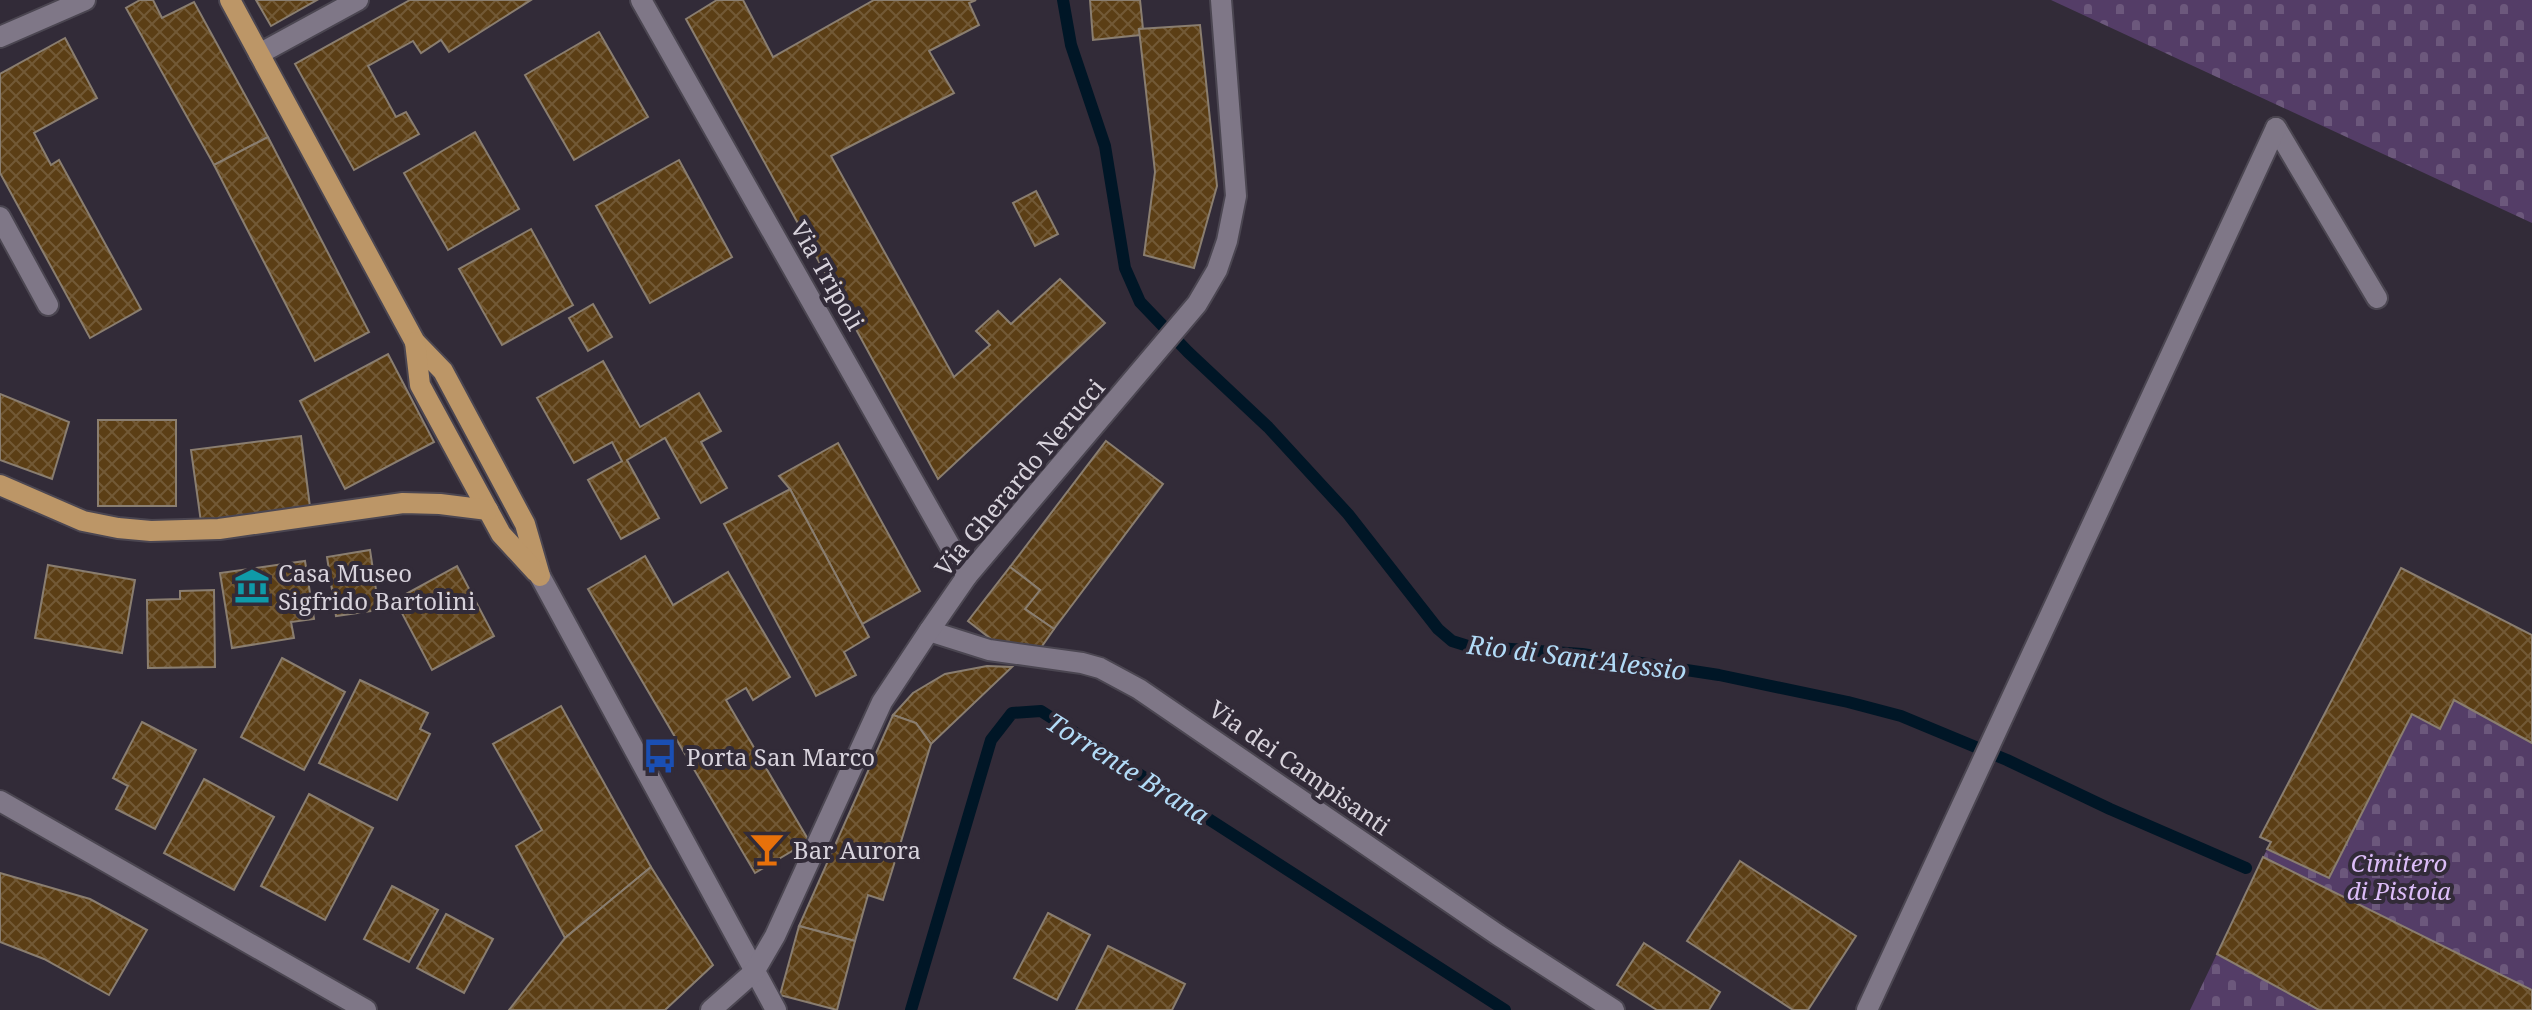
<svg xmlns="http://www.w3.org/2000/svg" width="2532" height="1010" font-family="'Noto Serif',serif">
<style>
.cemetery{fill:url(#cemetery-stones)}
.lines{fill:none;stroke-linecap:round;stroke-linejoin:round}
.stream{stroke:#001626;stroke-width:12}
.building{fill:url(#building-cross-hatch);stroke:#8a7e70;stroke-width:2}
.minor-casing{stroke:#4b4651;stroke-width:24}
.major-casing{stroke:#4b4651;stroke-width:24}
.minor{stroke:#7f7787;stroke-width:20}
.major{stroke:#bc9667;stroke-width:20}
.labels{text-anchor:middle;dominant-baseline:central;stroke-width:8;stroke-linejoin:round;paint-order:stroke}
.street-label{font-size:24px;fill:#d8d3dc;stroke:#322b38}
.poi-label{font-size:24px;fill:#d8d3dc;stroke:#322b38;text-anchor:start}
.park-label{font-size:24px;font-style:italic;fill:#dcbdf8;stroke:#322b38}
.water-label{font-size:26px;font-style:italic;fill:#b2dbf7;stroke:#322b38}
</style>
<defs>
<pattern id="cemetery-stones" width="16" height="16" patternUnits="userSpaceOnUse" patternTransform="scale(2)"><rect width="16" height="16" fill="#543d67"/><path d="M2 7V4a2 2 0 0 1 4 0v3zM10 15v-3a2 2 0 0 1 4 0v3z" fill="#6c587c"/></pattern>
<pattern id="building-cross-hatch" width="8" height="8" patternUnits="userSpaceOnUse" patternTransform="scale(2)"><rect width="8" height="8" fill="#5b3e15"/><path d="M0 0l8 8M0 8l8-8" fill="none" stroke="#725936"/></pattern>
</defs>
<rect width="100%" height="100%" fill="#322b38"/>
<g class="cemetery">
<polygon points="2051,0 2532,0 2532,223"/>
<polygon points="2401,568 2532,635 2532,1010 2190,1010 2270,843 2260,837"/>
</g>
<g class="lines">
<g class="stream">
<polyline points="1063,0 1071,45 1105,146 1125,268 1140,302 1188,352 1268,427 1348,514 1438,629 1452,641 1468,646 1582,654 1719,675 1848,702 1901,716 2007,760 2110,809 2246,868"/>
<polyline points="911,1010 991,740 1012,713 1041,711 1505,1010"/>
</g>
</g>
<g class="building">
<polygon points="140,0 153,0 162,18 194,2 268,137 214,165 126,8"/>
<polygon points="256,0 317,0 271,26"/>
<polygon points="410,0 531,0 449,52 441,40 421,53 413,41 368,66 396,117 406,112 419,134 354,170 295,64"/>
<polygon points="717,0 743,0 773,57 874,0 976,0 969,3 979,25 929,51 954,93 831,156 954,377 990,345 976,331 998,311 1011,324 1060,279 1105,323 938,479 686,19"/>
<polygon points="1090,0 1140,0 1143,29 1139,29 1140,35 1093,40"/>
<polygon points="1200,25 1217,186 1194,268 1144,255 1155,172 1139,29"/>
<polygon points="599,32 648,117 574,160 525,75"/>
<polygon points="65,38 97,98 34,133 51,165 59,160 141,309 90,338 0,173 0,74"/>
<polygon points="475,132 519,209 448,250 404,173"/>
<polygon points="268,137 369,332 315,361 214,165"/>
<polygon points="679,160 732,257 650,303 596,206"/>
<polygon points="1036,191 1058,234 1035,246 1013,203"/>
<polygon points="531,229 573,305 502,345 459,269"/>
<polygon points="593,304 612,337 588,351 569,318"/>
<polygon points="388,354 434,442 345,489 300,401"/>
<polygon points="603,361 640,427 699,393 721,431 701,442 727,488 701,503 665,438 627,460 659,518 621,539 588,480 622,461 612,442 574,463 537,398"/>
<polygon points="0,394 69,422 52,479 0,460"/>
<rect x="98" y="420" width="78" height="86"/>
<polygon points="301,436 310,507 201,522 191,450"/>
<polygon points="1106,441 1163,484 1054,629 1025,609 1040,590 1010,567"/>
<polygon points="838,443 920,591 862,624 790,489 779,476"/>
<polygon points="790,489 869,637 844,652 856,675 816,696 724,524"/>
<polygon points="370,550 379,610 336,616 327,557"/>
<polygon points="645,556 673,605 728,572 790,677 753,700 746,688 726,700 809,841 755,873 588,589"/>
<polygon points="305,561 314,619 291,622 294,638 232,648 220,573"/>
<polygon points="48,565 135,580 122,653 35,638"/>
<polygon points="457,566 494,636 432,670 395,600"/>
<polygon points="1010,567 1040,590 1025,609 1054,629 1040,649 1000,646 968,621"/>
<polygon points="2401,568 2532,635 2532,743 2454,700 2440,729 2412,714 2329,878 2267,849 2271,842 2260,837"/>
<polygon points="214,590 215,667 148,668 147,600 180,599 180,591"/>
<polygon points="282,658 345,692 304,770 241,737"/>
<polygon points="987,666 1012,667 931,744 916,723 893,715 913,693 945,674"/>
<polygon points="360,680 428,713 420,729 430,734 397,800 319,763"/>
<polygon points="561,706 651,867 565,938 516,846 542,830 493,744"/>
<polygon points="893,715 916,723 931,744 883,900 868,895 855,941 799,926"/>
<polygon points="142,722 196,750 155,829 116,809 128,786 113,778"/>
<polygon points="204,779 274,817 234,890 164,853"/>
<polygon points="309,794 373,828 325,920 261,886"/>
<polygon points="2263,857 2532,990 2532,1010 2319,1010 2217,954"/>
<polygon points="1740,861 1856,936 1808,1010 1793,1010 1687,941"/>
<polygon points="651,867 713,965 665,1010 509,1010 565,938"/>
<polygon points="0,873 90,899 147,930 109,995 44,959 0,942"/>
<polygon points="392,886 438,910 409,962 364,939"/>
<polygon points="1048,913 1090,935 1057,1000 1014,978"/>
<polygon points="446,914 493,939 464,993 417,968"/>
<polygon points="799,926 855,941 837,1010 780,995"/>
<polygon points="1644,943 1720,992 1709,1010 1657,1010 1617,985"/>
<polygon points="1108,946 1185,984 1172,1010 1076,1010"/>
</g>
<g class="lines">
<g class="minor-casing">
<g id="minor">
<polyline points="641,0 967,576"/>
<polyline points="0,37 85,0"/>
<polyline points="259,54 358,0"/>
<polyline points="2276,128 2377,298"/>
<polyline points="0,217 48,305"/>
<polyline points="540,576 776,1010"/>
<polyline points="929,631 989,650 1082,663 1100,668 1139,689 1498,935 1614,1010"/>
<polyline points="0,801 366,1010"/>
<polyline points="711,1010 754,972 775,936 882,702 929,631 967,576 1197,304 1217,270 1227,241 1236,196 1221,0"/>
<polyline points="1867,1010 2276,128"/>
</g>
</g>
<g class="major-casing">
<g id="major">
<polyline points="230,0 415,342 443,371 525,524 540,576"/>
<polyline points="415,342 420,385 501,534 536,572"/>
<polyline points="0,485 83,521 118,528 151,531 219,529 403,503 440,504 488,510"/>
</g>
</g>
<use href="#minor" class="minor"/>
<use href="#major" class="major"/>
</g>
<defs>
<g id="museum-bare" transform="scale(2.76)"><path d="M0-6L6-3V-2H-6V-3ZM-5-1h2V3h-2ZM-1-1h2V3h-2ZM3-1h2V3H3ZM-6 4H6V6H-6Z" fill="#0f9aa8" stroke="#322b38" stroke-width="2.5" paint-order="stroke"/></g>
<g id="bus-bare" transform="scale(2.76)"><path d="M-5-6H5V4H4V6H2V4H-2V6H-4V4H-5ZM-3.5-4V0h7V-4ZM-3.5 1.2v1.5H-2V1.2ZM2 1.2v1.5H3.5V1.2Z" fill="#1a4fb4" stroke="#322b38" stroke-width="2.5" paint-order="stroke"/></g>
<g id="bar-bare" transform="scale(2.76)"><path d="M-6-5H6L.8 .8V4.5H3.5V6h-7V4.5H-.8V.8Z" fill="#e8710a" stroke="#322b38" stroke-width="2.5" paint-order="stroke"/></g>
</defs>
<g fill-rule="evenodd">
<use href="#museum-bare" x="252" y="586"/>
<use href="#bus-bare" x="660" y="756"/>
<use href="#bar-bare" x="767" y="849"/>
</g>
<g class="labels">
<g class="street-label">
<text transform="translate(828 275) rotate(60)">Via Tripoli</text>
<text transform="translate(1019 477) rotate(-50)">Via Gherardo Nerucci</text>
<text transform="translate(1300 767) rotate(35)">Via dei Campisanti</text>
</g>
<g class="poi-label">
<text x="278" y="572">Casa Museo<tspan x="278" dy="28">Sigfrido Bartolini</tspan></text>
<text x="686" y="756">Porta San Marco</text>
<text x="793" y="849">Bar Aurora</text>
</g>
<g class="park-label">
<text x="2399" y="862">Cimitero<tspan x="2399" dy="28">di Pistoia</tspan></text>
</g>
<g class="water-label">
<text transform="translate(1577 657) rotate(7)">Rio di Sant'Alessio</text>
<text transform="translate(1128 768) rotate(32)">Torrente Brana</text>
</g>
</g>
</svg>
